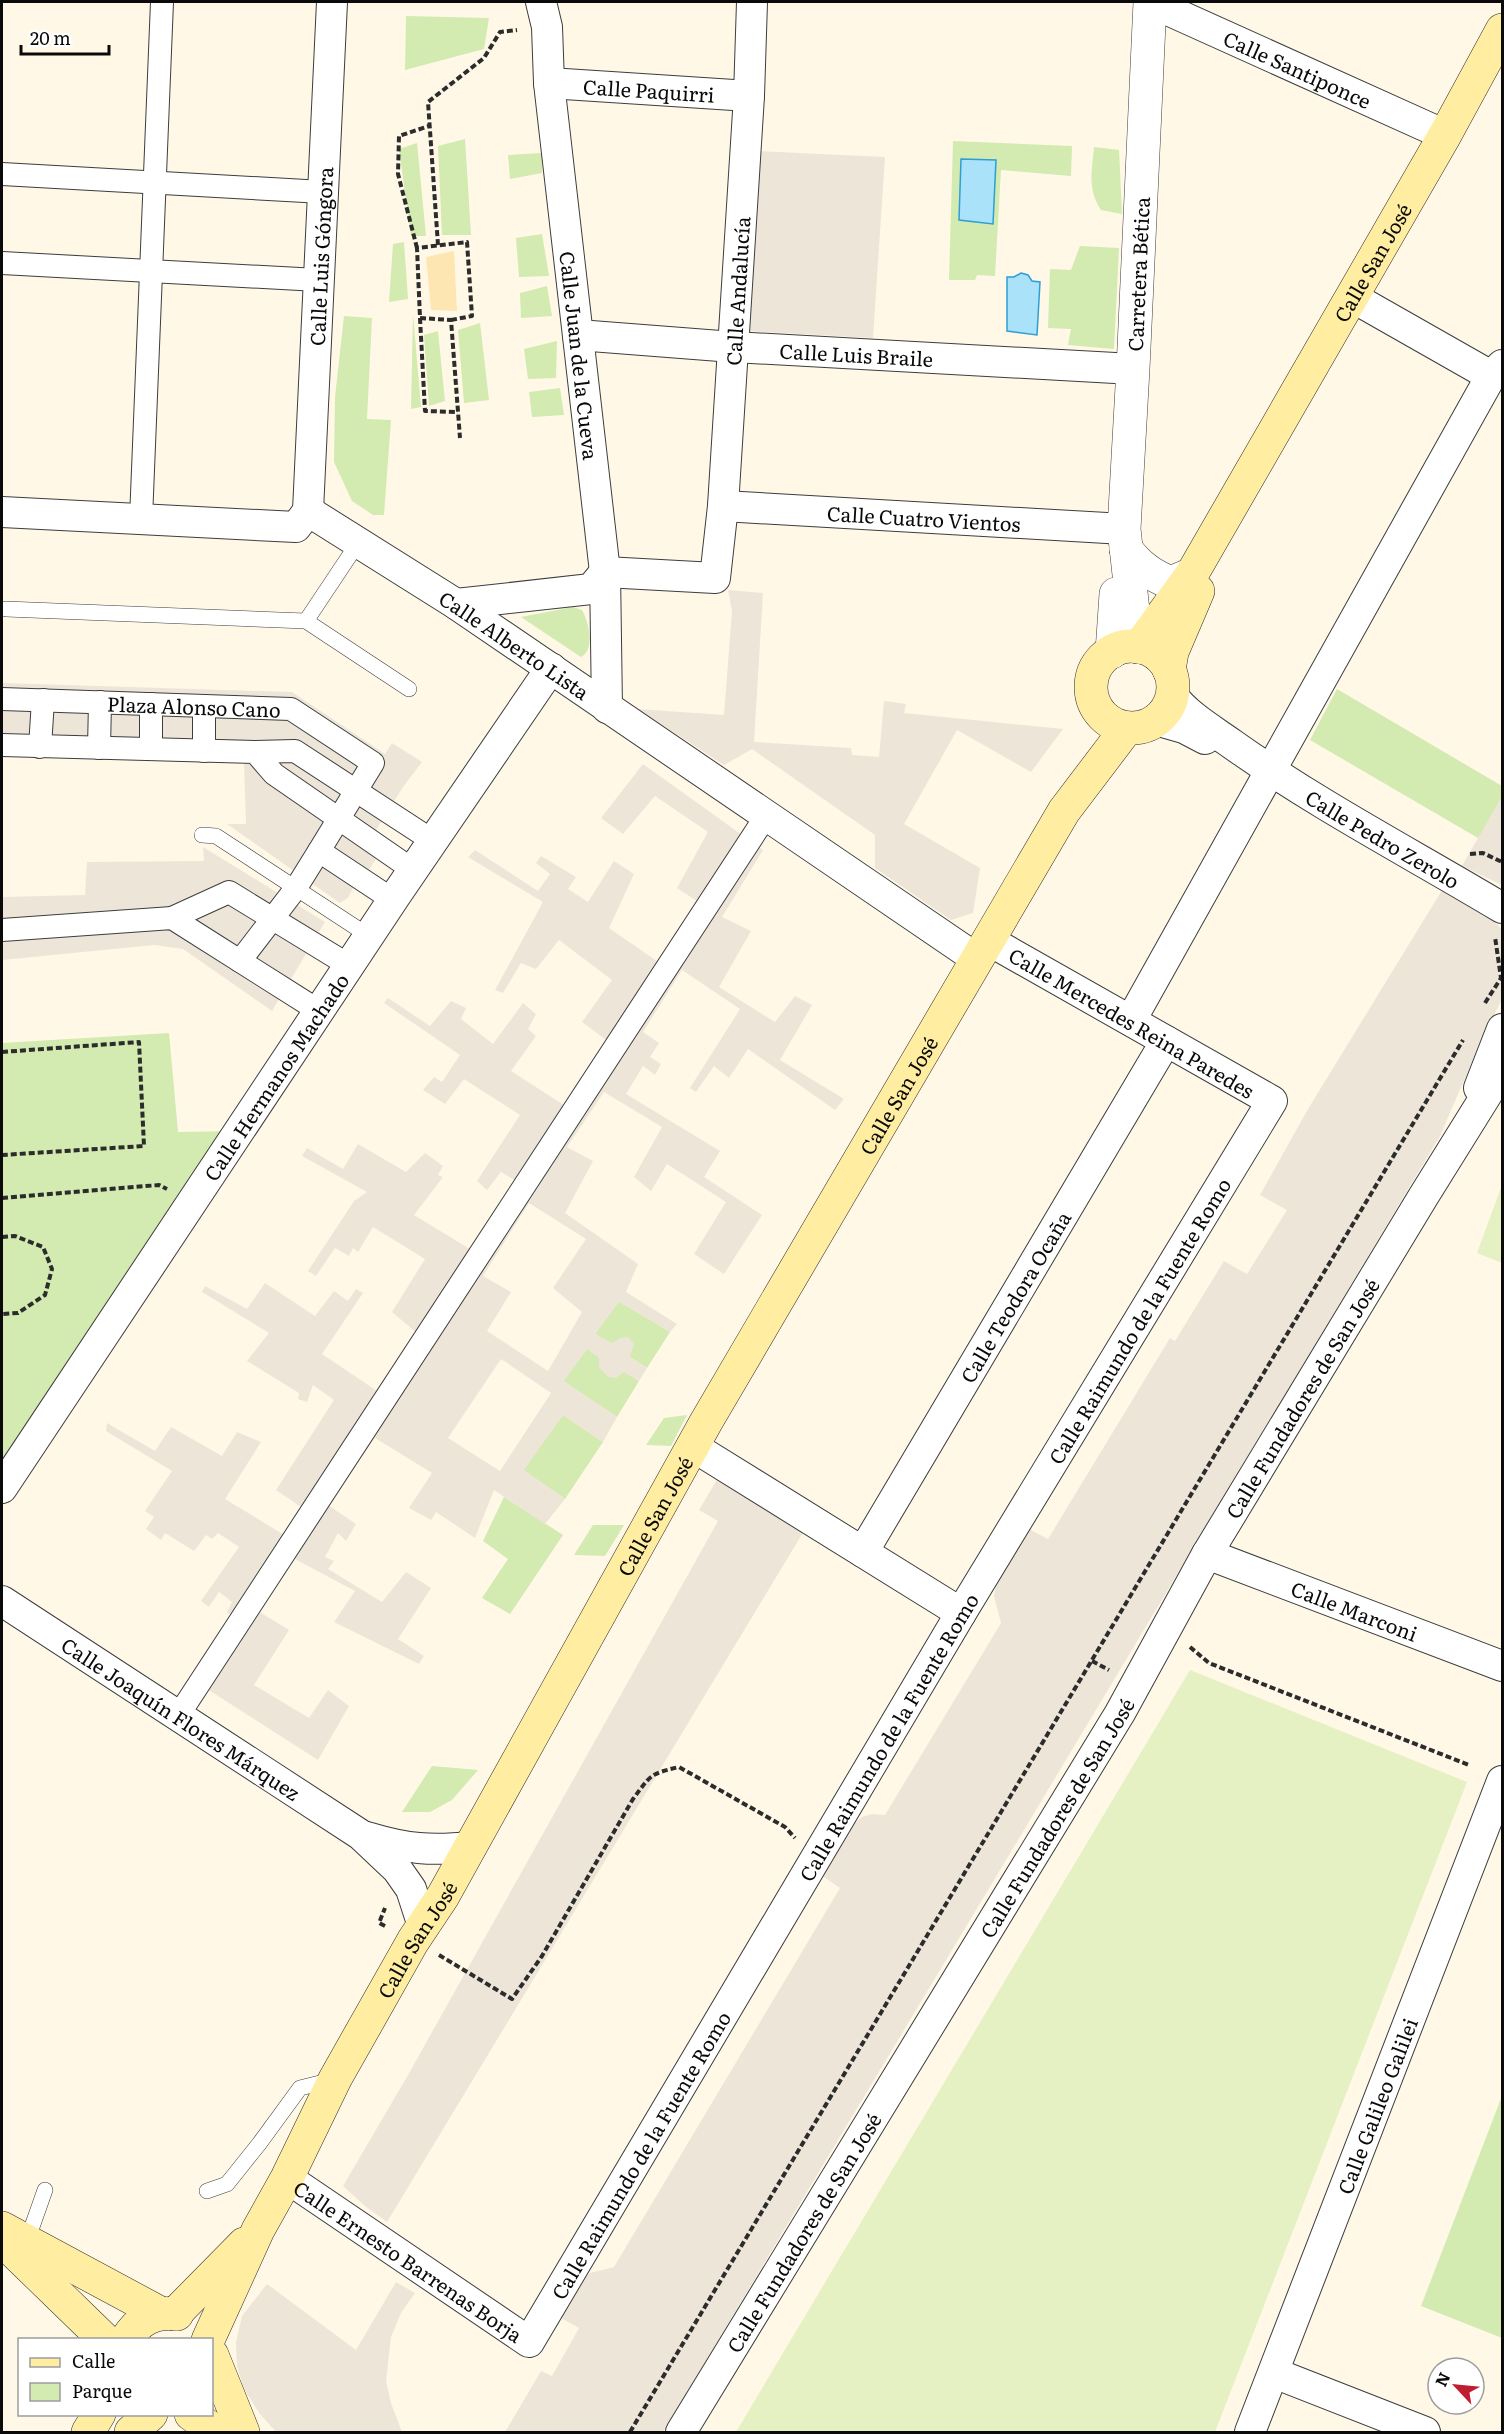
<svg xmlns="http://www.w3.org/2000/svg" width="1504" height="2434" font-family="Literata,serif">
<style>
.green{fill:#d3eab0}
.sand{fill:#fde6b1}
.pitch{fill:#e5f1c2}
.plaza{fill:#ede6d8;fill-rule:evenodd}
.water{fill:#aae2f9;stroke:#2d9fd3;stroke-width:1.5}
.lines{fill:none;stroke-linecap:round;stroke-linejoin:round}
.service-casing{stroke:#3d3d3d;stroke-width:16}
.pedestrian-casing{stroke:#3d3d3d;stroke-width:24}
.minor-casing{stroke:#3d3d3d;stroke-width:32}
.tertiary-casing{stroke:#3d3d3d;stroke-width:34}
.secondary-casing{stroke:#2c2c2c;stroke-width:34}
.path{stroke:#2c2c2c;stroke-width:4;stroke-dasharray:6 3;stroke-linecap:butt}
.service{stroke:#fff;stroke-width:15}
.pedestrian{stroke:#fff;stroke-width:22}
.minor{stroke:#fff;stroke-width:30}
.tertiary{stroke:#fff;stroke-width:33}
.secondary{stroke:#ffeda2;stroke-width:33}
.labels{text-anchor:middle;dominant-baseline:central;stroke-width:6;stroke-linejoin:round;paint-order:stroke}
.street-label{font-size:20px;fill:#0a0a0a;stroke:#fff}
</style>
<rect width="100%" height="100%" fill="#fff8e7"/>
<g class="green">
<polygon points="406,16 489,18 484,49 405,70"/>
<polygon points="465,139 471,235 442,235 438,146"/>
<polygon points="953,141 1072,146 1071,176 1001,170 995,276 977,275 975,280 949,280"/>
<polygon points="417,143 426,236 411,236 399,149"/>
<path d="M1094,147L1119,150L1122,214L1101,210C1087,188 1092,171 1094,147Z"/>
<polygon points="542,153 542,173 510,179 508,155"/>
<polygon points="542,234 549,276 519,277 516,238"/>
<polygon points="404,242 408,299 389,302 393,244"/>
<polygon points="1080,246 1119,248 1114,349 1068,345 1071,329 1048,328 1050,269 1071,270"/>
<polygon points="547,286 552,316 521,318 520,293"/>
<polygon points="413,314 421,407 411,409"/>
<polygon points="344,316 372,318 367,419 391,420 384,515 373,515 352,501 334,462 335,397"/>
<polygon points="480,323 489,400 464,403 458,330"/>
<polygon points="438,331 445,401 429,406 424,335"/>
<polygon points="557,341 556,378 528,379 524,349"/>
<polygon points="560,388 564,415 532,417 529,392"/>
<path d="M573,607L582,610C589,622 595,650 581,657L521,617Z"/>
<polygon points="1337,689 1502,786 1502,852 1310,740"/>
<polygon points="169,1033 178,1132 239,1131 2,1488 2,1043"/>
<polygon points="619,1301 670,1332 647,1368 630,1357 621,1338 612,1344 595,1334"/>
<polygon points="587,1349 639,1381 617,1417 563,1381"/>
<polygon points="563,1415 603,1442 565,1499 523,1470"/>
<polygon points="687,1415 671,1446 646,1445 664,1418"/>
<polygon points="504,1497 563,1535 510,1614 482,1598 508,1559 483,1541"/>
<polygon points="593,1525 624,1525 605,1556 574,1555"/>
<polygon points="432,1766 478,1770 452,1800 430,1812 402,1812"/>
<polygon points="1502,2096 1502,2338 1421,2306"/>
</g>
<polygon class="sand" points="454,251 457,311 431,310 426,257"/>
<g class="pitch">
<polygon points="1502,1185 1502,1263 1477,1253"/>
<polygon points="1190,1670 1467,1782 1215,2432 736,2432"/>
</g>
<g class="plaza">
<polygon points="754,151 885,157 873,338 747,331"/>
<polygon points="728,590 763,593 754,742 851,748 852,755 879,757 884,701 906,704 904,713 1063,729 1031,772 957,730 904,824 980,868 973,913 951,920 875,868 875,835 752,749 724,765 638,709 724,715 732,611"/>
<polygon points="2,683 292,692 385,754 392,743 422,762 403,787 373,835 379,854 369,870 355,884 348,898 340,903 227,824 246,824 244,763 2,754 2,773"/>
<path d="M643,764L763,850L722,917L751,931L719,987L775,1022L795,996L812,1005L780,1060L844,1099L835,1110L748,1049L729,1078L714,1066L696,1092L690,1088L740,1009L682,970L643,1032L659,1043L650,1057L661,1064L655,1075L643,1066L626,1094L720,1151L704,1177L762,1215L724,1274L694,1254L726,1202L667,1164L651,1191L634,1177L662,1127L604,1092L567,1147L593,1161L565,1213L638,1264L626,1292L677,1324L670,1332L619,1302L595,1334L612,1343L621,1338L628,1337L634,1344L630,1357L647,1368L639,1381L624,1372L616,1378L608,1377L599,1367V1358L587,1349L564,1381L617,1417L603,1442L563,1415L524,1470L565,1499L545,1524L494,1490L475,1538L436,1512L431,1520L409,1508L432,1473L375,1438L328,1505L356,1524L346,1541L338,1533L325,1557L334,1561L328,1569L382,1602L406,1572L431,1588L398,1639L424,1656L419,1664L334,1622L355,1591L293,1558L258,1611L289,1630L254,1685L309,1718L328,1690L349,1706L318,1760L196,1682L231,1615L227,1612L232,1602L219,1592L209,1607L201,1601L239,1547L218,1533L212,1539L206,1535L194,1551L165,1533L161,1540L146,1529L154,1517L145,1511L172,1471L106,1431L107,1423L155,1451L171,1427L222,1456L237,1432L261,1442L225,1499L286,1536L307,1511L276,1490L334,1400L313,1385L307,1402L298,1399L299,1393L247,1361L269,1333L202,1292L205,1286L247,1309L265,1283L315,1316L334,1291L348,1301L356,1289L363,1293L322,1354L383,1395L418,1334L392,1312L425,1259L373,1227L358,1252L353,1248L349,1256L335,1248L316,1276L308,1271L354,1201L367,1192L302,1156L307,1148L343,1169L358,1144L406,1172L425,1153L443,1166L438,1175L443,1177L414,1215L478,1254L521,1184L501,1172L487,1190L477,1181L520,1115L464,1079L445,1104L423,1090L434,1077L442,1082L460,1055L384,1003L388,998L430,1026L451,1001L466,1008L461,1019L493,1044L523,1003L536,1014L528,1029L536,1036L511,1071L567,1107L609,1042L582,1022L612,980L559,940L536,969L521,963L503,993L495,990L543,902L468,857L475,850L538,891L550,874L536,863L541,856L576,877L568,889L588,902L614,861L634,874L609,928L664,966L700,903L677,888L708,832L655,796L623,834L601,818ZM529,1203L586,1239L553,1288L582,1312L548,1371L487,1331L511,1292L483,1276ZM501,1359L551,1393L500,1471L448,1438Z"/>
<polygon points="1502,796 1502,885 1462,866"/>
<polygon points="203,847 325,922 272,1011 183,949 154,945 2,960 2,897 85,895 87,862 204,861"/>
<polygon points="1444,887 1489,915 1502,930 1502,999 1481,1041 1440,1136 663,2432 505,2432 541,2371 552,2376 579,2328 557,2316 573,2288 590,2273 614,2267 840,1888 821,1875 846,1831 862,1817 872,1814 885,1815 1001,1623 994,1596 997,1580 1029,1529 1048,1539 1170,1338 1175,1341 1224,1261 1247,1274 1287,1210 1260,1195 1308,1109"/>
<polygon points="718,1478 804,1531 387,2222 365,2206 343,2186 408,2075 718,1521 699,1510"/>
<polygon points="396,2282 415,2293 401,2313 391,2337 386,2381 391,2403 402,2432 276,2432 260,2414 244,2389 237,2366 236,2342 242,2316 267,2284 356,2350"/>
</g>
<g class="water">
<polygon points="961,159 996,160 993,224 959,220"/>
<polygon points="1021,273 1028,275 1032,281 1040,282 1037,335 1007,331 1007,277 1014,277"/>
</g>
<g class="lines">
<g class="service-casing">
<g id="service">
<polyline points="6,609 306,621 409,689"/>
<polyline points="306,621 358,543"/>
<polyline points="202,835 216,836 369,936"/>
<polyline points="207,2191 227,2184 259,2144 300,2088 332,2080"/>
<polyline points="27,2241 45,2190"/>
</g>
</g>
<g class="pedestrian-casing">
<g id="pedestrian">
<polyline points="2,174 323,192"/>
<polyline points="2,263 318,280"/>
<polyline points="141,519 162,2"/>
<path id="s1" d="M2,699L291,709L373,763L319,851"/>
<polyline points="204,706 204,751"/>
<polyline points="2,745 255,752 274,774 413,870"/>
<polyline points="40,747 43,700"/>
<polyline points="99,748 100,702"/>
<polyline points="151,749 151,704"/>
<polyline points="255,752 295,751 433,841"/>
<polyline points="172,918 229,892 350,966"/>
<polyline points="2,930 172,918 319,1011"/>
<polyline points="240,961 296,888 319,851 393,900"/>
<polyline points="178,1716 766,816"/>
</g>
</g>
<g class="minor-casing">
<g id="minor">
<path id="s2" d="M541,2L547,27L549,83L605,572L607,708"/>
<path id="s3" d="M1150,2L1445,135"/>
<path id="s4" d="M549,83L749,96"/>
<polyline points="1352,297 1491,376"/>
<path id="s5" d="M578,335L733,347L1133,369"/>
<path id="s6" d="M723,506L1124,529"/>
<path id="s7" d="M308,511L456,604L977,959"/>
<path id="s8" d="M308,511L332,2"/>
<polyline points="2,512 296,527 308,511"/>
<path id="s9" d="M456,604L591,589L605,572L715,578L723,506L749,96L752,2"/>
<path id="s10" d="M1172,695C1188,716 1211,729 1232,744C1318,805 1412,854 1502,908"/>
<polyline points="1156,720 1184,728 1205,739"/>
<polyline points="1131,1020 1491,376 1502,365"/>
<polyline points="1479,1088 1502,1029"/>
<polyline points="692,1446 961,1613"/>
<path id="s11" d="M2,1488L396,895L551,668"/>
<path id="s12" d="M863,1552L1166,1041"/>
<path id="s13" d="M1207,1554L1502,1666"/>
<path id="s14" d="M2,1601L361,1835L397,1869L411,1889L423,1926"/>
<path d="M367,1837C407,1849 430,1851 471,1847"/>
<path id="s15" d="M287,2178L529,2342L961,1613L1272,1101L988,940"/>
<polyline points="1274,2373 1425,2432"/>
<path id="s16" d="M681,2432L1120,1713L1207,1554L1423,1197L1502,1070"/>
<path id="s17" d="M1250,2432L1502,1781"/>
</g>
</g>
<g class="tertiary-casing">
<g id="tertiary">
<path d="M1126,549C1139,566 1151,575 1171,583L1192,574"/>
<path id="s18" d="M1137,647L1124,529L1133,369L1150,2"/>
<polyline points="1112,652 1116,594"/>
</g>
</g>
<g class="secondary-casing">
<g id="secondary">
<circle cx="1132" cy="687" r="41"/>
<path id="s19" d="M1139,647L1192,574L1445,135L1502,30"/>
<polyline points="1169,670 1172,652 1198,591"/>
<polyline points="2,2228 160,2313"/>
<polyline points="2,2240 105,2340"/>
<polyline points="175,2314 244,2244"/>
<path d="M126,2340C138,2320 154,2311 177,2314"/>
<path id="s20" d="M208,2340L258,2230L287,2178L335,2079L413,1941L443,1896L706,1422L1064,811L1127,728"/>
<polyline points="212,2355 243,2432"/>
<polyline points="191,2414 216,2432"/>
<polyline points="88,2432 99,2414"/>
<polyline points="131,2432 151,2414"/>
</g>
</g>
<g class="path">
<polyline points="438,245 428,102 484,58 500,32 517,30"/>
<polyline points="417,248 398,174 399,136 429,126"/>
<polyline points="420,318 425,411 458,412"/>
<polyline points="451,320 472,316 467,242 417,248 420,318 451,320 460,438"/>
<polyline points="1470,854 1483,853 1502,862"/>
<polyline points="1485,1003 1501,978 1495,937"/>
<polyline points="2,1052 139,1042 144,1146 2,1155"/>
<polyline points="2,1198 159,1185 167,1189"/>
<polyline points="2,1237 15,1236 43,1247 52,1269 45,1295 18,1313 2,1314"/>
<polyline points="1190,1647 1209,1663 1469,1765"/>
<polyline points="1092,1661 1109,1670"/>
<polyline points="385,1926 379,1923 385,1908"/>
<path d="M439,1955L512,1999L542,1956L633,1799C651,1775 649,1774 679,1767L785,1827L795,1838"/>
<polyline points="630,2432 1463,1040"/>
</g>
<use href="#service" class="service"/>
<use href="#pedestrian" class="pedestrian"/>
<use href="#minor" class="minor"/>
<use href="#tertiary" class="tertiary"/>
<use href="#secondary" class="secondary"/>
</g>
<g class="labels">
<g class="street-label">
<text stroke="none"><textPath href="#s3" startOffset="162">Calle Santiponce</textPath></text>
<text stroke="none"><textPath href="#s4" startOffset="100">Calle Paquirri</textPath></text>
<text stroke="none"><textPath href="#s8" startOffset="255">Calle Luis Góngora</textPath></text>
<text stroke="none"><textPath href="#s19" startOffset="450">Calle San José</textPath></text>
<text stroke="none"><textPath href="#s18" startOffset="374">Carretera Bética</textPath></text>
<text stroke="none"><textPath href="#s9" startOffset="556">Calle Andalucía</textPath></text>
<text stroke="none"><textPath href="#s5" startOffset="279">Calle Luis Braile</textPath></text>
<text stroke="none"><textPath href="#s2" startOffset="356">Calle Juan de la Cueva</textPath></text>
<text stroke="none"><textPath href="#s6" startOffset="201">Calle Cuatro Vientos</textPath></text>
<text stroke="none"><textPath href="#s7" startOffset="246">Calle Alberto Lista</textPath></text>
<text stroke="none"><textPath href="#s1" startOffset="192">Plaza Alonso Cano</textPath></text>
<text stroke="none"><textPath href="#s10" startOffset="256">Calle Pedro Zerolo</textPath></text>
<text transform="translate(1132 1022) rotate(30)">Calle Mercedes Reina Paredes</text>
<text stroke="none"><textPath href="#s11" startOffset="494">Calle Hermanos Machado</textPath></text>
<text stroke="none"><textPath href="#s20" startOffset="1424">Calle San José</textPath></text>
<text stroke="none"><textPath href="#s12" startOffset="297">Calle Teodora Ocaña</textPath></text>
<text stroke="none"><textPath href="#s15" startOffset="1482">Calle Raimundo de la Fuente Romo</textPath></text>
<text stroke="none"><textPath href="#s16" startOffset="1206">Calle Fundadores de San José</textPath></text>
<text stroke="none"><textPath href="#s20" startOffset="938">Calle San José</textPath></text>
<text stroke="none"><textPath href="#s13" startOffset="158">Calle Marconi</textPath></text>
<text stroke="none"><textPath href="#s14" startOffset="214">Calle Joaquín Flores Márquez</textPath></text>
<text stroke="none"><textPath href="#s15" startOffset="996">Calle Raimundo de la Fuente Romo</textPath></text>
<text stroke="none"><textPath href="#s16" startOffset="720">Calle Fundadores de San José</textPath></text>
<text stroke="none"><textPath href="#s20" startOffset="452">Calle San José</textPath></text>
<text stroke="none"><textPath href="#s17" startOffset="350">Calle Galileo Galilei</textPath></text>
<text stroke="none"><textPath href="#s15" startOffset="510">Calle Raimundo de la Fuente Romo</textPath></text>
<text stroke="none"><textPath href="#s16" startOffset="234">Calle Fundadores de San José</textPath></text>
<text stroke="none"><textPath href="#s15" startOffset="147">Calle Ernesto Barrenas Borja</textPath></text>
</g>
</g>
<rect width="1504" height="2434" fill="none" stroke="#0a0a0a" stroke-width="6"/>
<rect x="18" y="2338" width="195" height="78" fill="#ffffff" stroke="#9d9d9d" stroke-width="1.5"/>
<rect x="30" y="2358" width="30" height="9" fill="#ffeda2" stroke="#9d9d9d" stroke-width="1.5"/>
<text x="72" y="2368" font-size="18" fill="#0a0a0a">Calle</text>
<rect x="30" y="2383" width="30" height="18" fill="#d3eab0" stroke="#9d9d9d" stroke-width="1.5"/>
<text x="72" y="2398" font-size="18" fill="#0a0a0a">Parque</text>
<g transform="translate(1456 2386) rotate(296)"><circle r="28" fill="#ffffff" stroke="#9d9d9d" stroke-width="1.5"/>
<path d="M0-4.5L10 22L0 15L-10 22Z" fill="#bf1d32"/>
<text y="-9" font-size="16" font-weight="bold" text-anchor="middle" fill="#0a0a0a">N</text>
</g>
<path d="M21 45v9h88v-9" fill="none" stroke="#0a0a0a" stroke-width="3"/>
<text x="30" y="45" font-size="18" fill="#0a0a0a" stroke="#ffffff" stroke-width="4.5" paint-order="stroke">20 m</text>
</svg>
